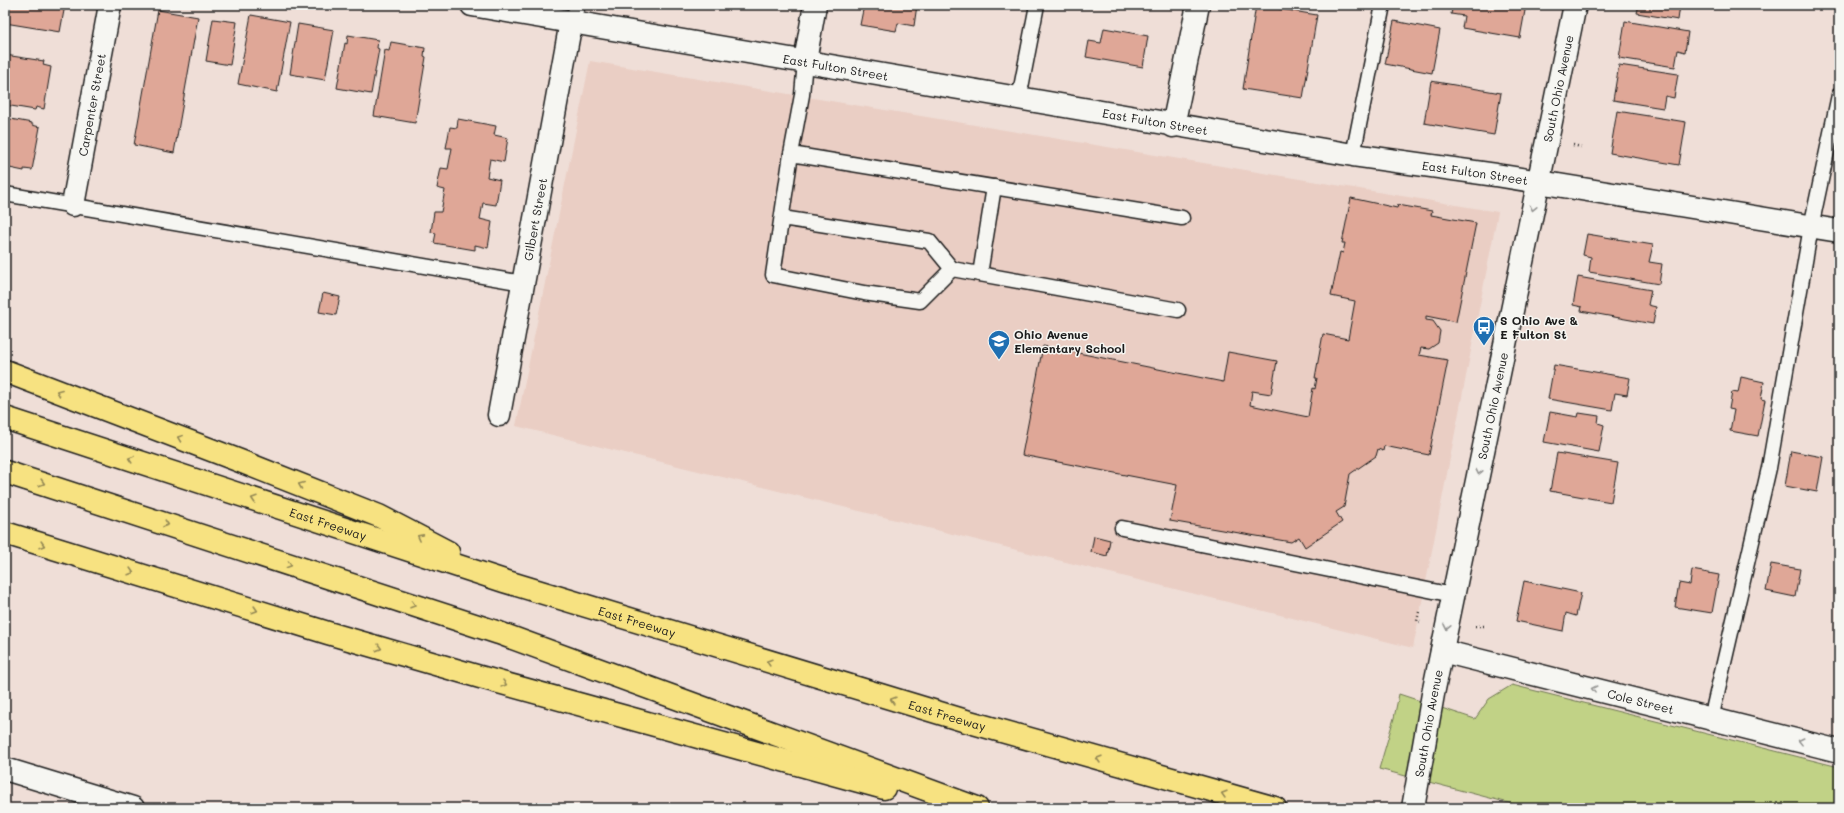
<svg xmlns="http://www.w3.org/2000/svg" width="1844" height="813" font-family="Mali,sans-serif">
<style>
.built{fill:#eacec4}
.green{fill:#c1d286;stroke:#6e7751}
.building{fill:#dfa797;stroke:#1c1c1c}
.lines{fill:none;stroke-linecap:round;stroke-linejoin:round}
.lane-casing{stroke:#1c1c1c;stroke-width:17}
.street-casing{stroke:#1c1c1c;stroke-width:25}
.secondary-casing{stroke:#1c1c1c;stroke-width:25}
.highway-casing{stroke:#1c1c1c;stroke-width:25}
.path{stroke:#1c1c1c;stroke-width:2.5;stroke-dasharray:1 3;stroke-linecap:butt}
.lane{stroke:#f6f6f2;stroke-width:14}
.street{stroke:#f6f6f2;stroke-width:22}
.secondary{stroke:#f6f6f2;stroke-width:22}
.highway{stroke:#f7e281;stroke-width:22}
.oneway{stroke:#949492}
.oneway2{stroke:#948954}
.labels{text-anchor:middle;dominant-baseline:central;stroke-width:3;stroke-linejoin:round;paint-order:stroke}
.street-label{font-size:12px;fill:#1c1c1c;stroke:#f6f6f2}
.poi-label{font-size:12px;font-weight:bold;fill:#1c1c1c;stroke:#f6f6f2;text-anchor:start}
</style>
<rect width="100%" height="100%" fill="#efded7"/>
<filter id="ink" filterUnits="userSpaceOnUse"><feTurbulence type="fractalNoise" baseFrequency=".025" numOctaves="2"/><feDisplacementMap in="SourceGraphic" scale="8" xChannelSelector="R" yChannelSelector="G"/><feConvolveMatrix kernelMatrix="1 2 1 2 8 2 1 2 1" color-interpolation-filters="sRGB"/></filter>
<g filter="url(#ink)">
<polygon class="built" points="590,61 1498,212 1413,648 516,426"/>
<polygon class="green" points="1512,685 1839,767 1839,808 1528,808 1379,769 1394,718 1399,694 1475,719 1489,699"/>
<g class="building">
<polygon points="5,5 65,5 60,32 5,23"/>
<polygon points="864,5 917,5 914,26 898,23 896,31 860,25"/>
<polygon points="1256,5 1317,15 1303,98 1243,89"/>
<polygon points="1453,5 1526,5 1520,38 1462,28 1464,16 1451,14"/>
<polygon points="1639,5 1680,5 1678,20 1637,13"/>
<polygon points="158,10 198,17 174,153 134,145"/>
<polygon points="251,15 290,22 277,92 238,84"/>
<polygon points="213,19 237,22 230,65 206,61"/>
<polygon points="1394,21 1440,30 1432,73 1385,64"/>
<polygon points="1625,21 1688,32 1685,52 1678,50 1675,67 1619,58"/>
<polygon points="298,24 334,30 325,80 290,74"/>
<polygon points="1104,28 1148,36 1143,67 1086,57 1089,41 1101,43"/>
<polygon points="348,35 378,40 377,48 379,49 371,94 337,88 345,43 347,44"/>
<polygon points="391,42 425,48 424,56 426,57 415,123 374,116 385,50 389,51"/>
<polygon points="5,55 44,61 43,65 51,67 44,109 36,107 35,110 5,105"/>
<polygon points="1619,65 1678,74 1674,98 1665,96 1663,108 1613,100"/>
<polygon points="1431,81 1501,93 1494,135 1424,123"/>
<polygon points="1617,111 1686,122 1679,165 1610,153"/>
<polygon points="5,118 32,123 32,125 40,127 32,170 24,169 24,171 5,167"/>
<polygon points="458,119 496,126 494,135 508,138 504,162 490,159 487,177 500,180 496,205 483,203 480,219 492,222 488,248 475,245 475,250 434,243 436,233 431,232 434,212 441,212 445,190 437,188 441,168 448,169 452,148 446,148 450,127 457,128"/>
<polygon points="1351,198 1397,208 1398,205 1432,211 1431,215 1476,223 1456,322 1426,316 1426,320 1433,321 1440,331 1438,343 1429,349 1421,348 1419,355 1448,360 1429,455 1384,446 1383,451 1378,449 1376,456 1350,474 1344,507 1336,512 1342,522 1305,547 1299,537 1291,542 1170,521 1177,485 1022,455 1043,346 1223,382 1228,352 1277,361 1271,394 1252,391 1250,405 1308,417 1313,388 1315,389 1317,378 1315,378 1323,334 1348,339 1355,301 1331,296 1340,252 1343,253 1345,243 1342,243"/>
<polygon points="1587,234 1653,245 1649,262 1662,264 1659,284 1589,272 1591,257 1583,255"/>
<polygon points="1578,277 1651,290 1648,305 1656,307 1653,324 1581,311 1582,307 1573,305"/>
<polygon points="323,293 340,297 336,315 319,312"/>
<polygon points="1554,365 1630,378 1627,395 1615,393 1612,410 1548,399"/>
<polygon points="1741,377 1764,382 1761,399 1765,400 1758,436 1730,431 1734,410 1729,409 1732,392 1738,393"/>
<polygon points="1550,412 1578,417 1579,413 1599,416 1598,423 1604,425 1599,452 1544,442"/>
<polygon points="1791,451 1823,457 1817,492 1785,486"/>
<polygon points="1557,453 1618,463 1611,502 1550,491"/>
<polygon points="1094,536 1110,540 1107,556 1091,552"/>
<polygon points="1771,564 1800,569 1795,597 1766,591"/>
<polygon points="1692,570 1719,575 1712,613 1675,607 1679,583 1690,585"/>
<polygon points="1524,581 1581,593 1576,616 1566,613 1563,631 1516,621"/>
</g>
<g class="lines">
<g class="lane-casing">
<g id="lane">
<polyline points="571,22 578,5"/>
<polyline points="805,61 802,95 791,154 1182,218"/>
<polyline points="1019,98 1037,5"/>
<polyline points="1353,155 1383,5"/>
<polyline points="5,194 523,283"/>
<polyline points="782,218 929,241 952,269 920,301 864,293 773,275 791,154"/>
<polyline points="952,269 1178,310"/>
<polyline points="980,274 994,187"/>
<polyline points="1122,528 1453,595"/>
<polyline points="1711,719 1769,468 1811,227 1839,95"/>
</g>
</g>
<g class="street-casing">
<g id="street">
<polyline points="805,61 815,5"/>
<polyline points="1173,126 1198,5"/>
<path id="s1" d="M73,205L110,5"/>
<path id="s2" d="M499,415L571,22"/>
</g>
</g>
<g class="secondary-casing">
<g id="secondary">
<path id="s3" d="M472,5L1353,155L1496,175L1839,231"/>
<path id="s4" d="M1442,651L1839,751"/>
<polyline points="5,769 133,808"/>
<path id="s5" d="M1413,808L1433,694L1575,5"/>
</g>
</g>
<g class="highway-casing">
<g id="highway">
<polyline points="5,371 240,461 379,516 448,552"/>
<path id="s6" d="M5,418L504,581L966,721L1275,808"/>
<polyline points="5,472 499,633 977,808"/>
<polyline points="5,533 328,633 480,677 884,788"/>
</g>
</g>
<g class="path">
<polyline points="1573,145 1581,147"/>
<polyline points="1419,612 1417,621 1420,622"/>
<polyline points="1475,626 1484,626"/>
</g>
<use href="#lane" class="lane"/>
<use href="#street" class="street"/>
<use href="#secondary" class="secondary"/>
<use href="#highway" class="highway"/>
</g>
<defs><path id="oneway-chevron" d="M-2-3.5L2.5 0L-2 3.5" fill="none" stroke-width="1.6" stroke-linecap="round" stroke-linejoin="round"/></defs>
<g class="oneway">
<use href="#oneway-chevron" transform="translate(1533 208) rotate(102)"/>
<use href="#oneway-chevron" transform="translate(1479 472) rotate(102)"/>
<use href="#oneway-chevron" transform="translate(1447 627) rotate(102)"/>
<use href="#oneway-chevron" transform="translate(1594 689) rotate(-166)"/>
<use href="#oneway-chevron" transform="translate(1801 741) rotate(-166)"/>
</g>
<g class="oneway2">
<use href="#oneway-chevron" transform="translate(59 392) rotate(-159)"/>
<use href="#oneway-chevron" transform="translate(180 438) rotate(-159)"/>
<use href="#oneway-chevron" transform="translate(131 459) rotate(-162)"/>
<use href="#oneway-chevron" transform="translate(42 483) rotate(17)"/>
<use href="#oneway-chevron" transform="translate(301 485) rotate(-158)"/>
<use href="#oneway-chevron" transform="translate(254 499) rotate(-162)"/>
<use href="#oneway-chevron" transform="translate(166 524) rotate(18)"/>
<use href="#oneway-chevron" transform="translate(420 537) rotate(-152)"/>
<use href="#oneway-chevron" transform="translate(42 545) rotate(17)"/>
<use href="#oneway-chevron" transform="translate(289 565) rotate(18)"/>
<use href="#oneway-chevron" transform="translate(131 572) rotate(17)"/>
<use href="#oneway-chevron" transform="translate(413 605) rotate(18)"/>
<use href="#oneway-chevron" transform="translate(255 610) rotate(17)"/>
<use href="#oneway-chevron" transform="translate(379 648) rotate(16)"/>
<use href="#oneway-chevron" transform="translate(769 662) rotate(-163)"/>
<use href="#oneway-chevron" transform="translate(504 684) rotate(15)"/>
<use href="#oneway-chevron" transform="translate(893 700) rotate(-163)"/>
<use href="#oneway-chevron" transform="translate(1099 759) rotate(-164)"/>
<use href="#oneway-chevron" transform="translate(1224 794) rotate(-164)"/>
</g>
</g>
<defs>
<g id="bus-pin" transform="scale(1.15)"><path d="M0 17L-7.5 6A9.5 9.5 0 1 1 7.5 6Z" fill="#1f6fb2" stroke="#f6f6f2"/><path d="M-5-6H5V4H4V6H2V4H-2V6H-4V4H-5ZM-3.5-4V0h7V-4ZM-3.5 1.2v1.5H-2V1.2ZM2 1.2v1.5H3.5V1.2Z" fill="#fff"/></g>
<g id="school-pin" transform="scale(1.15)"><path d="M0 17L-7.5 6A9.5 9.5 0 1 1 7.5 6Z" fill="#1f6fb2" stroke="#f6f6f2"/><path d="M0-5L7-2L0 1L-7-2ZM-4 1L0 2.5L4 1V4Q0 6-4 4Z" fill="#fff"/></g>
</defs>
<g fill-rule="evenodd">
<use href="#bus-pin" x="1484" y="327"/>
<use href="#school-pin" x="999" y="341"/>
</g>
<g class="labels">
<g class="street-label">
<text stroke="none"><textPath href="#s3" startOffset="369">East Fulton Street</textPath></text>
<text stroke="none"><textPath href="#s5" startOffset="734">South Ohio Avenue</textPath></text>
<text stroke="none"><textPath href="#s1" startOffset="102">Carpenter Street</textPath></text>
<text stroke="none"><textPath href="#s3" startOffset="693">East Fulton Street</textPath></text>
<text stroke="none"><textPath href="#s3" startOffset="1017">East Fulton Street</textPath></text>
<text stroke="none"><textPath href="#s2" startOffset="199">Gilbert Street</textPath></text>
<text stroke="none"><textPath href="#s5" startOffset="410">South Ohio Avenue</textPath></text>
<text stroke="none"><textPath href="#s6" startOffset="340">East Freeway</textPath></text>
<text stroke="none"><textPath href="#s6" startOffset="664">East Freeway</textPath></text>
<text stroke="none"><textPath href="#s4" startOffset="205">Cole Street</textPath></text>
<text stroke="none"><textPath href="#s6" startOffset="988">East Freeway</textPath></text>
<text stroke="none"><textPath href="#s5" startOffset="86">South Ohio Avenue</textPath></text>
</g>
<g class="poi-label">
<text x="1500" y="320">S Ohio Ave &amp;<tspan x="1500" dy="14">E Fulton St</tspan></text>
<text x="1014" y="334">Ohio Avenue<tspan x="1014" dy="14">Elementary School</tspan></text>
</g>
</g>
<rect width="1844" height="813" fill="none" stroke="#f6f6f2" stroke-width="20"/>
<rect x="10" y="10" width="1824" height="793" fill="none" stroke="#1c1c1c" stroke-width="1.5" filter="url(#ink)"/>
</svg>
